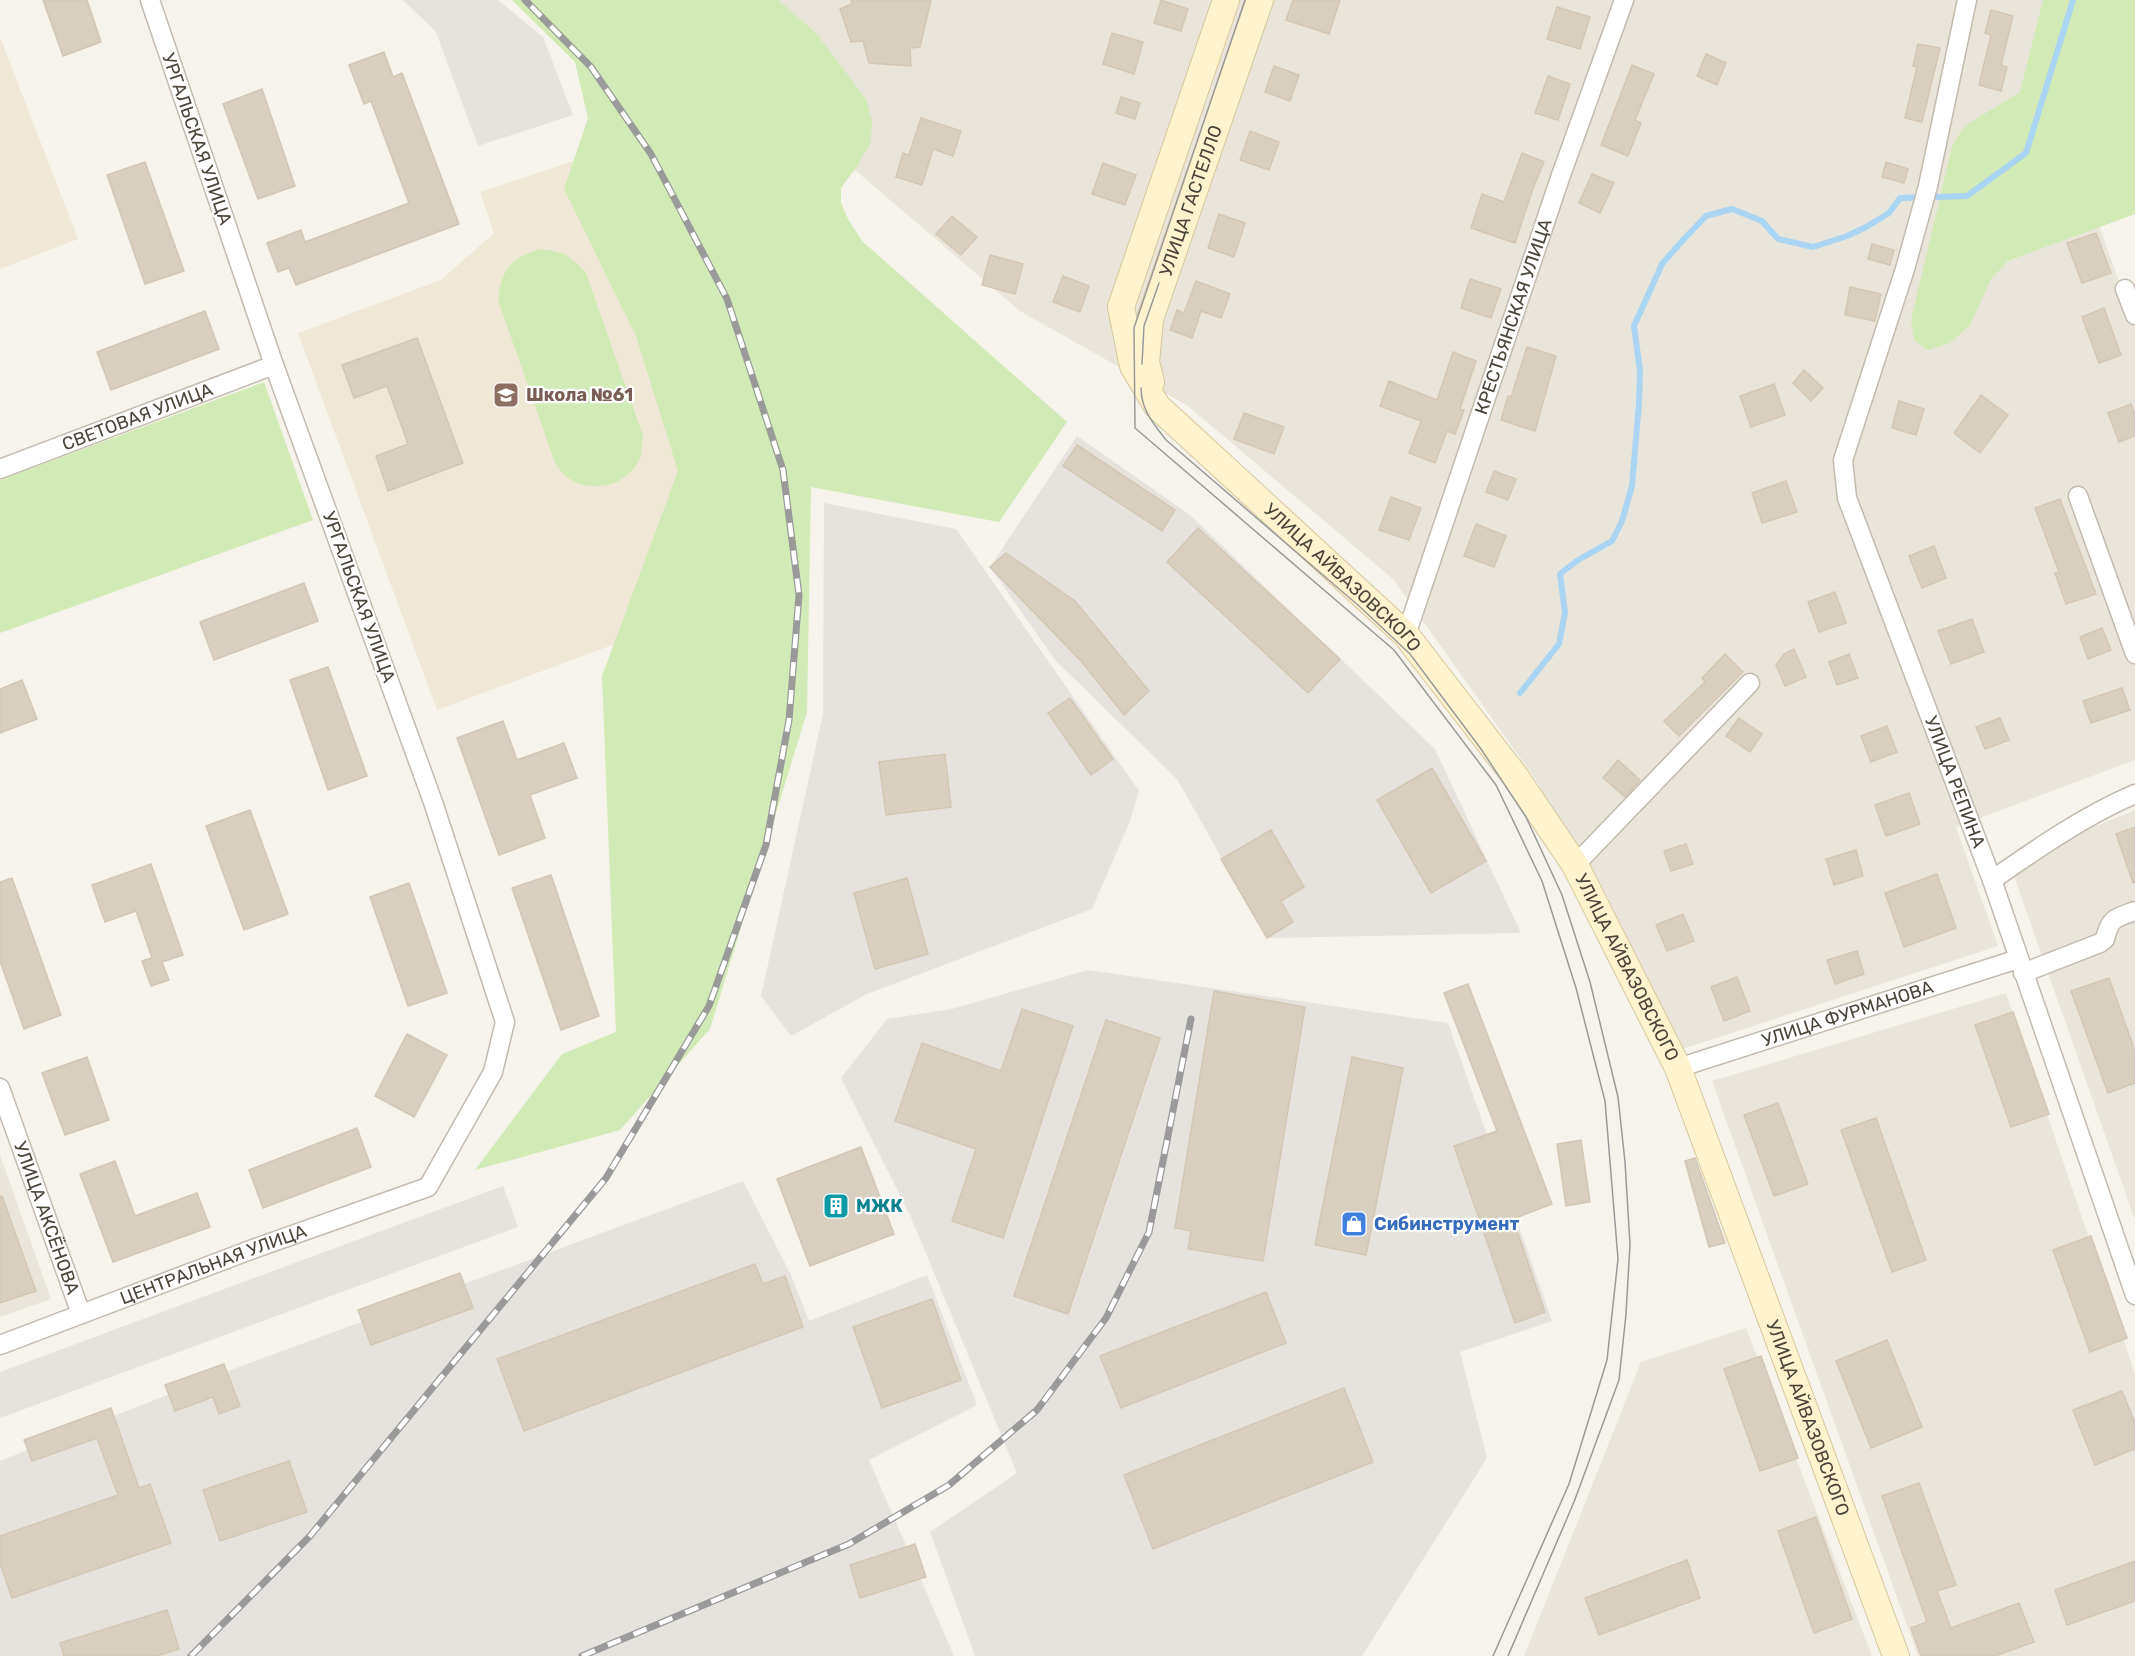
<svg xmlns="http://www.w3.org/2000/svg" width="2135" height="1656" font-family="Rubik,sans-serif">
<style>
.residential{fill:#eae5da}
.industrial{fill:#e6e2dd}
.education{fill:#efe8d6}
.green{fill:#d2eab5}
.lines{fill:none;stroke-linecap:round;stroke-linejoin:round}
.stream{stroke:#a9d4f2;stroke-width:6}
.building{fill:#d8cfc1;stroke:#d3c7b4;stroke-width:1.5}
.street-casing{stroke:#c2bbae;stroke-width:21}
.secondary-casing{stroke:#d6c79b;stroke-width:28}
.street{stroke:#fff;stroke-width:18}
.secondary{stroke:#fff3cd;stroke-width:26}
.tram{stroke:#9a9a9a;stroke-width:1.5}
.rail-casing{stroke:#9a9a9a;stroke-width:7}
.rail{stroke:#fff;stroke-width:4.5;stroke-dasharray:14;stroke-linecap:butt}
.labels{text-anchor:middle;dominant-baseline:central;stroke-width:4.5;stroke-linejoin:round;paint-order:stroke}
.street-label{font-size:18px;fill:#4b4439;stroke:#fff}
.education-label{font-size:18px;font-weight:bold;fill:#785e54;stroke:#fff;text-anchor:start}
.culture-label{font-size:18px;font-weight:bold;fill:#0d838f;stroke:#fff;text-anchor:start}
.shop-label{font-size:18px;font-weight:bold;fill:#366cbe;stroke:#fff;text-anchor:start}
</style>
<rect width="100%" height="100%" fill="#f6f3ec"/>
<g class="residential">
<polygon points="649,0 2052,0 1984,271 2099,225 2135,328 2135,760 1956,827 1998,946 1664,1055 1538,783 1393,579 1188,406 1020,311 849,165"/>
<polygon points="2135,810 2135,1220 2009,862"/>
<polygon points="2006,993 2135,1374 2135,1656 1918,1656 1712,1081"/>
<polygon points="0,1155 51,1299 0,1317"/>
<polygon points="1746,1328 1872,1656 1524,1656 1641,1362"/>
</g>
<g class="industrial">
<polygon points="403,0 498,0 543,37 573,115 478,146 436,32"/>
<polygon points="1077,436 1190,515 1435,749 1521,933 1267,938 1177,779 1055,660 990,567"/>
<polygon points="824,503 956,529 1139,791 1130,821 1092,909 867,994 791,1036 761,996 823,714"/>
<polygon points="1088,970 1448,1023 1552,1321 1460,1352 1487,1458 1362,1656 975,1656 930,1532 1017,1473 910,1215 841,1078 887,1019 952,1009"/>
<polygon points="743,1181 790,1273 809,1321 927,1275 977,1405 869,1460 954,1656 0,1656 0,1461 228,1371"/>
<polygon points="503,1186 518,1227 0,1418 0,1372"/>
</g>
<g class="education">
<polygon points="0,37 78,239 0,269"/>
<polygon points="597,153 717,465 685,618 437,710 298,333 441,280 494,233 480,192"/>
</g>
<g class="green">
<polygon points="512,0 778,0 816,33 866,99 872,121 871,141 858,165 841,188 841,203 848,219 862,241 1067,422 999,522 811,487 807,712 710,1029 620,1130 475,1170 562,1054 616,1032 602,676 678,471 636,336 564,189 588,118 575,62"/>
<polygon points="2043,0 2135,0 2135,214 2008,261 1991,279 1970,325 1950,343 1928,350 1914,340 1911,320 1952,147 1961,131 1968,124 2020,92"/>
<path d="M540,249C563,251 571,256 586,273L643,436C642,442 642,449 641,455C631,485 592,496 567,477C562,474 559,467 555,463L498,300C501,270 511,258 540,249Z"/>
<polygon points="264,382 313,520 0,633 0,480"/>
</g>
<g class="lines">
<polyline class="stream" points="1520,693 1559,644 1565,613 1560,574 1578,560 1612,541 1622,521 1632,486 1639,403 1640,371 1634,326 1662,264 1683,240 1706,216 1732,209 1762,221 1778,239 1813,247 1847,236 1866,227 1889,213 1900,198 1967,196 2026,153 2073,0"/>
</g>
<g class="building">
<polygon points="43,0 87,0 101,42 63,56"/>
<polygon points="851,0 931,0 920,47 910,48 911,66 869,63 863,41 851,42 840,9 852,4"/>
<polygon points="1161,0 1188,9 1181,31 1154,23"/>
<polygon points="1293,0 1340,0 1329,34 1286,20"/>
<polygon points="1557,7 1590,17 1580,49 1547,39"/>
<polygon points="1991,10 2013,16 2001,65 2007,67 2001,91 1979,85 1991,35 1985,33"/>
<polygon points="1112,33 1143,42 1134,74 1103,64"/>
<polygon points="1918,44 1940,48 1922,122 1905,118 1917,67 1913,66"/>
<polygon points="384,52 393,77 402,73 459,224 296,285 289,268 278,272 267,243 301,230 305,242 409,203 371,101 364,104 349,65"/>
<polygon points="1706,54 1726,63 1717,85 1697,76"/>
<polygon points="1632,65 1654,74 1635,120 1641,123 1628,156 1601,145"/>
<polygon points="1274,66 1299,75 1290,101 1265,92"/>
<polygon points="1548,76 1570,84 1558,120 1535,113"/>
<polygon points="262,89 295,186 258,199 223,104"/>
<polygon points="1121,97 1140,103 1135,119 1116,113"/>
<polygon points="921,118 961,131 953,156 933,149 922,185 896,177 903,153 909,155"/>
<polygon points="1250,131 1279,142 1269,170 1240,160"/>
<polygon points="1522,153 1544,162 1534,186 1515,243 1471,228 1482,194 1504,202"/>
<polygon points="145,162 184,271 145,284 107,175"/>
<polygon points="1886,162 1908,169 1904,183 1882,177"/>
<polygon points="1103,163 1136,175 1125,205 1092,194"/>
<polygon points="1592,174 1614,183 1600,213 1579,203"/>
<polygon points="1219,214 1245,223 1234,257 1208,248"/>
<polygon points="952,216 977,237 961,255 936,234"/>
<polygon points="2096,233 2111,273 2082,283 2067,243"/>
<polygon points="1872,244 1894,250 1890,265 1868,259"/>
<polygon points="990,255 1023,264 1015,294 982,285"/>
<polygon points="1063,276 1089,286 1080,312 1053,302"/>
<polygon points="1470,279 1501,289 1491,318 1461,308"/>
<polygon points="1196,281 1230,294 1221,318 1201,311 1192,338 1170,330 1177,310 1184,313"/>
<polygon points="1850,287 1881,294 1875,321 1845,315"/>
<polygon points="2104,308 2121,355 2099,363 2082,317"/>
<polygon points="205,311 219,349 111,390 97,352"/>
<polygon points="417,338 463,463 388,491 376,456 408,444 387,386 354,398 342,365"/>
<polygon points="1527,347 1556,356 1535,431 1501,420 1508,396 1511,397"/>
<polygon points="1453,352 1476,361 1460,409 1464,410 1455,434 1447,431 1435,463 1409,453 1421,421 1380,406 1389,381 1437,400"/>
<polygon points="1804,370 1823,388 1811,401 1793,383"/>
<polygon points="1774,384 1785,415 1751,427 1740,396"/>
<polygon points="1981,395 2008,415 1980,453 1954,433"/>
<polygon points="1899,401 1924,409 1916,435 1892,428"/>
<polygon points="2131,404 2135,415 2135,436 2119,442 2108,413"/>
<polygon points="1244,413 1284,427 1274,454 1234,439"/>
<polygon points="1077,445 1175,510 1162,531 1063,466"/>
<polygon points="1494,471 1516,479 1508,500 1486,492"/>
<polygon points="1786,481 1797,512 1762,523 1752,493"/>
<polygon points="1391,497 1421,508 1409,540 1379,530"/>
<polygon points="2060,499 2096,594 2066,604 2055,573 2059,572 2035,508"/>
<polygon points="1476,524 1506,536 1494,567 1464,556"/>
<polygon points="1198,528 1340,659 1308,693 1167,562"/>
<polygon points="1934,546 1946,578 1922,588 1909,556"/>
<polygon points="1006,553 1075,601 1149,691 1124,715 1081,661 990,567"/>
<polygon points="304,583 318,621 214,660 200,622"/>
<polygon points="1835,592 1846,623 1819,632 1808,602"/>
<polygon points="1972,619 1984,652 1951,664 1938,631"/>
<polygon points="2102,628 2111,650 2088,659 2080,637"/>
<polygon points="1794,649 1806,677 1785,686 1776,665 1784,654"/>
<polygon points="1725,654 1743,672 1679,736 1664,721 1705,682 1702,678"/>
<polygon points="1849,654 1858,678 1837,685 1829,662"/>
<polygon points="328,667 367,776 328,790 290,680"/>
<polygon points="22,680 37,719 0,733 0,689"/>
<polygon points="2122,688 2130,710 2091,723 2083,701"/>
<polygon points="1070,698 1113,759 1091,775 1048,713"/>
<polygon points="1739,718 1762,734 1750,752 1726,736"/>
<polygon points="2000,718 2009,740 1985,749 1976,727"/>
<polygon points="503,721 517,760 564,743 577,778 530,795 545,838 499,855 457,738"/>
<polygon points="1887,726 1897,752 1871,762 1861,736"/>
<polygon points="945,754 951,807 886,815 879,762"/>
<polygon points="1618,760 1640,780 1625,797 1603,778"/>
<polygon points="1432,768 1486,861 1431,893 1377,800"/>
<polygon points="1909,793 1920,824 1886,836 1875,805"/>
<polygon points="250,810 288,914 244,930 206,826"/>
<polygon points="2135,827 2135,882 2133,883 2116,834"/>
<polygon points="1271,830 1304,887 1281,901 1293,922 1267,938 1221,859"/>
<polygon points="1686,844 1693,864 1671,871 1664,851"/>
<polygon points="1856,850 1863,876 1834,885 1826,859"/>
<polygon points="151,864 183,955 162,962 169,980 151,986 142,961 152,958 136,911 105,922 92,885"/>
<polygon points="1937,874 1956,928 1904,947 1885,893"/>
<polygon points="551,875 599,1016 561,1030 512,888"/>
<polygon points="12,878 61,1015 24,1029 0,961 0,882"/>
<polygon points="907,878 928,954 875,969 854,893"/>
<polygon points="409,883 447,993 408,1006 370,897"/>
<polygon points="1683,914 1694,941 1667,951 1656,925"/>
<polygon points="1857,951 1864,974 1835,984 1827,960"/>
<polygon points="1737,977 1750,1011 1724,1021 1711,987"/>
<polygon points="2109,978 2135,1051 2135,1083 2108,1093 2071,991"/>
<polygon points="1468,984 1552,1204 1513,1219 1545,1312 1515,1323 1454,1146 1497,1131 1444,993"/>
<polygon points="1214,991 1305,1007 1263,1261 1188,1249 1191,1231 1175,1228"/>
<polygon points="1022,1009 1073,1026 1003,1238 952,1221 976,1149 895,1121 922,1043 1001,1071"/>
<polygon points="2013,1012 2049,1114 2011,1127 1975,1025"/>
<polygon points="1106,1020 1160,1038 1068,1314 1014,1296"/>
<polygon points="407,1034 447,1055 414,1117 375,1096"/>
<polygon points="87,1057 109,1120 65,1135 42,1073"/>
<polygon points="1352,1057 1403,1068 1366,1255 1315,1245"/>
<polygon points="1778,1103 1808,1184 1774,1196 1744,1115"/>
<polygon points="1876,1118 1926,1260 1892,1272 1841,1130"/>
<polygon points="357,1128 371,1167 263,1208 249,1170"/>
<polygon points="1581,1140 1590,1202 1566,1206 1557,1144"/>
<polygon points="861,1147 894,1234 810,1266 777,1179"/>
<polygon points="1695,1158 1725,1243 1709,1247 1685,1161"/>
<polygon points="115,1161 135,1216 197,1193 210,1227 113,1262 80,1174"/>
<polygon points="0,1196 2,1196 36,1291 0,1303"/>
<polygon points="2091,1236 2127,1338 2090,1352 2053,1250"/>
<polygon points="755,1264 763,1284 785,1276 803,1327 524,1431 497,1359"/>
<polygon points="460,1273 473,1308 371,1345 358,1310"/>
<polygon points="1266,1292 1286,1343 1121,1408 1100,1356"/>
<polygon points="932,1299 961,1380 882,1408 853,1327"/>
<polygon points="1887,1340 1922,1427 1871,1448 1836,1361"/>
<polygon points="1761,1356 1798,1458 1760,1471 1724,1369"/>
<polygon points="224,1364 240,1406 219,1414 213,1397 175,1411 165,1385"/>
<polygon points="1344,1388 1373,1462 1153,1549 1124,1475"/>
<polygon points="2122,1391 2135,1423 2135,1449 2095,1465 2073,1410"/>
<polygon points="111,1408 139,1488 150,1484 171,1543 12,1598 0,1563 0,1536 118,1495 97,1438 32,1461 24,1440"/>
<polygon points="289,1461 307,1512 220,1541 203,1490"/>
<polygon points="1919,1483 1956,1585 1937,1591 1951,1628 2019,1603 2034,1642 1995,1656 1921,1656 1911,1628 1927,1622 1882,1496"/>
<polygon points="1816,1517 1852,1619 1814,1633 1778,1531"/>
<polygon points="915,1544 926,1577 860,1598 850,1565"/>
<polygon points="1687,1560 1700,1598 1599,1635 1585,1598"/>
<polygon points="2135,1561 2135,1601 2067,1625 2055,1590"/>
<polygon points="167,1610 179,1649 157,1656 64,1656 60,1643"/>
</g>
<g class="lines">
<g class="street-casing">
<g id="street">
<path id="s1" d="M1967,0L1928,186L1905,269L1843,460L1847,498L1992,880L2135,1295"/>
<polyline points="2125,289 2135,315"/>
<path id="s2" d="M0,469L274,365"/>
<polyline points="2078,496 2135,654"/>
<path id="s3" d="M1406,635L1560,178L1624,0"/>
<polyline points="1575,865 1750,683"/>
<path d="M1992,880C2038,848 2084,816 2135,794"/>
<path d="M2023,973L2100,943L2105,939C2110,918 2115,918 2135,911"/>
<path id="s4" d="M1678,1068L2018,959"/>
<path id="s5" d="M0,1088L81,1314"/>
<path id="s6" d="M0,1345L253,1249L428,1187L493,1072L505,1022L433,802L274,365L150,0"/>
</g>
</g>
<g class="secondary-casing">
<g id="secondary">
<path id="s7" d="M1226,0L1121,307L1133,366L1157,406L1406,635L1515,776L1575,865L1678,1068L1896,1656"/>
<path id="s8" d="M1151,382L1146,362L1150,319L1260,0"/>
</g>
</g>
<use href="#street" class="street"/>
<use href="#secondary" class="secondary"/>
<g class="tram">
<polyline points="1245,0 1134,328 1135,428 1394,650 1496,785 1542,881 1576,988 1605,1101 1618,1259 1607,1360 1569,1484 1493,1656"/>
<polyline points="1142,364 1144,326 1159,283"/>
<path d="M1141,388C1141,410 1154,424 1166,440L1359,606L1410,654L1481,749L1526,817L1562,895L1590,982L1618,1097L1625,1162L1630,1244L1626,1314L1619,1380L1574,1502L1508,1656"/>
</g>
<g class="rail-casing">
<g id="rail">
<polyline points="191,1656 310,1536 606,1178 709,1006 766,845 789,720 799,595 783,470 727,299 651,154 591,67 525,0"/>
<polyline points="582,1656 849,1544 949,1485 1037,1410 1106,1318 1149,1232 1191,1019"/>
</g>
</g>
<use href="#rail" class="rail"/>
</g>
<defs>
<g id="school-square" transform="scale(1.35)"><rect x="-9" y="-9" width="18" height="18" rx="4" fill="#8d6e63" stroke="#fff"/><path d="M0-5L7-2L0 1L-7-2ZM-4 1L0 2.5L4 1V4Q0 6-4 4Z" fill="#fff"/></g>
<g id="building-square" transform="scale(1.35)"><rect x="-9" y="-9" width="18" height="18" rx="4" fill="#0f9aa8" stroke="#fff"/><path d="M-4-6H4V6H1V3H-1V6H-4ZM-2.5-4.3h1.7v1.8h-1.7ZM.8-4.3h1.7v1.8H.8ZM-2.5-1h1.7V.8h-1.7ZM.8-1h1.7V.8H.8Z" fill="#fff"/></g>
<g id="shop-square" transform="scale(1.35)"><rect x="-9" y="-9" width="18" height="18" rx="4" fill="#3f7fe0" stroke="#fff"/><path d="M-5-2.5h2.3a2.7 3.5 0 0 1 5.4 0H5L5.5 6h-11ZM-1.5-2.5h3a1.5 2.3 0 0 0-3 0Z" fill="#fff"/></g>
</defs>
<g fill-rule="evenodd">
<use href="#school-square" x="506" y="395"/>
<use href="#building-square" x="836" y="1206"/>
<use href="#shop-square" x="1354" y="1224"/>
</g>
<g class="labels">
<g class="street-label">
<text transform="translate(197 139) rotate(71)">УРГАЛЬСКАЯ УЛИЦА</text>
<text stroke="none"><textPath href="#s8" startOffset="189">УЛИЦА ГАСТЕЛЛО</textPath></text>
<text stroke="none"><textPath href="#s3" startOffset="336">КРЕСТЬЯНСКАЯ УЛИЦА</textPath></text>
<text stroke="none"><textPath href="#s2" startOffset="147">СВЕТОВАЯ УЛИЦА</textPath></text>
<text stroke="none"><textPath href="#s7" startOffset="684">УЛИЦА АЙВАЗОВСКОГО</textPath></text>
<text transform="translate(359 597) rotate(70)">УРГАЛЬСКАЯ УЛИЦА</text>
<text stroke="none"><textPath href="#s1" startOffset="819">УЛИЦА РЕПИНА</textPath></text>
<text stroke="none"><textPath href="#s7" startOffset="1170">УЛИЦА АЙВАЗОВСКОГО</textPath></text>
<text stroke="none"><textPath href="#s4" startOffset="178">УЛИЦА ФУРМАНОВА</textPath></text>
<text stroke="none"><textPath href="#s5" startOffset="138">УЛИЦА АКСЁНОВА</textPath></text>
<text stroke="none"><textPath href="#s6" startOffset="228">ЦЕНТРАЛЬНАЯ УЛИЦА</textPath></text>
<text stroke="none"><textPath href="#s7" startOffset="1656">УЛИЦА АЙВАЗОВСКОГО</textPath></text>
</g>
<g class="education-label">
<text x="526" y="395">Школа №61</text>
</g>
<g class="culture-label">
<text x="856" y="1206">МЖК</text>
</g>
<g class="shop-label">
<text x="1374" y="1224">Сибинструмент</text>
</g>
</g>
</svg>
